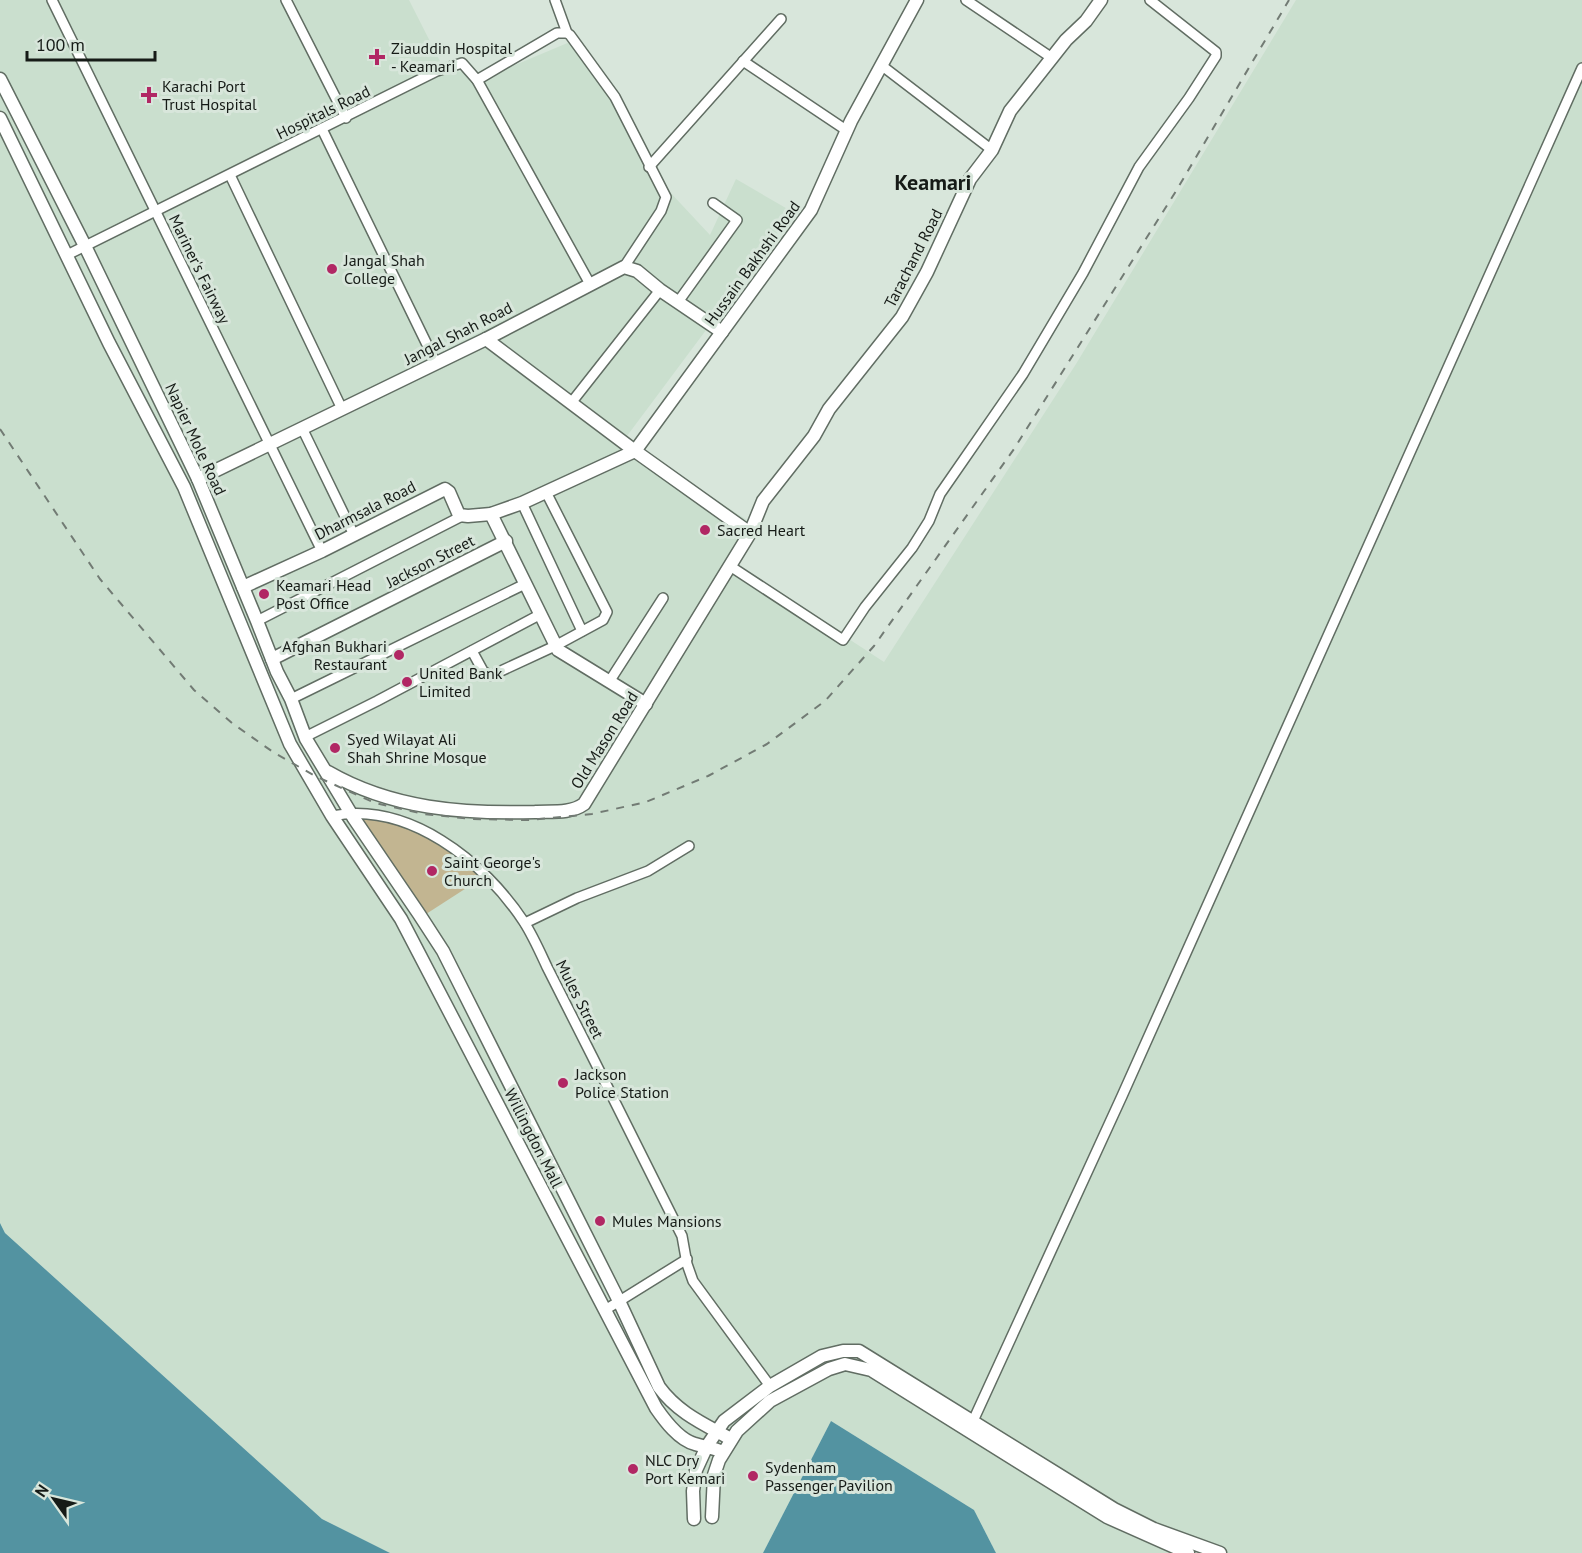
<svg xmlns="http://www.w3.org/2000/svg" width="1582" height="1553" font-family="'PT Sans',sans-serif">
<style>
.built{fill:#cadfce}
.green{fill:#c2b591}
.water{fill:#5393a1}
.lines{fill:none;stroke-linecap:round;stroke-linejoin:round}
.street-casing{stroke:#616d63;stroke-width:12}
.secondary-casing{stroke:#616d63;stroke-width:15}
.street{stroke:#fff;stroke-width:9}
.secondary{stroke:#fff;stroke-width:12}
.rail{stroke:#727b74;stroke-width:2;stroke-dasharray:8 8;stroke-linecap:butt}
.poi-dot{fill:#b12764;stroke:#d8e6db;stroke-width:2}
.labels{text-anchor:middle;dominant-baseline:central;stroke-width:6;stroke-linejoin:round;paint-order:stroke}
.poi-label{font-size:16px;fill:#161b17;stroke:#d8e6db;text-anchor:start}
.street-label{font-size:16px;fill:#161b17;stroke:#d8e6db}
.district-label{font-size:22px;font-weight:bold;fill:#161b17;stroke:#d8e6db}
</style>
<rect width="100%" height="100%" fill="#d8e6db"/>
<polygon class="built" points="0,0 409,0 445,71 496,73 577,39 667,189 710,235 736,179 791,211 774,239 624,440 753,524 731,562 884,662 1076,364 1296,0 1582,0 1582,1553 996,1553 974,1510 831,1421 763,1553 390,1553 322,1519 5,1233 0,1223"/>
<polygon class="green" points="352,814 382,817 424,832 485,876 423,916"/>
<g class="water">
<polygon points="0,1223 5,1233 322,1519 390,1553 0,1553"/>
<polygon points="831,1421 974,1510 996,1553 763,1553"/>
</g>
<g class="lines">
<g class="street-casing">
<g id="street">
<polyline points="52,0 322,551"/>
<polyline points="286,0 346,118"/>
<polyline points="555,0 567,33"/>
<polyline points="966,0 1052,58"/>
<polyline points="743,61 846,130"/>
<polyline points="881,65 992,150"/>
<polyline points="477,80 557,33 567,33 570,35 615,97 666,197 661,211 624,267"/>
<polyline points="322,129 436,363"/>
<polyline points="649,167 781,19"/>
<polyline points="230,175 342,409"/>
<polyline points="67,255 437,71 462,63 477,80 590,284"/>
<polyline points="678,302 737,220 713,203"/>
<polyline points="571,403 660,290"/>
<polyline points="302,428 354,535"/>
<polyline points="522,503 582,631"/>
<polyline points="730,566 843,640 865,607 912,548 929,521 940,494 1023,374 1083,273 1139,167 1189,98 1216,56 1216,52 1150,0"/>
<polyline points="257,621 462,516"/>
<polyline points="472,651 483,671 490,676 555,646 603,620 607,612 546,492"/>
<polyline points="609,682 663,598"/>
<polyline points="291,699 525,584"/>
<polyline points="305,737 377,701 541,614"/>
<path d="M332,816C408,801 484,861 524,922C533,936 540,952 547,967C562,997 577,1026 592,1056C622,1116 652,1176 682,1236L687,1264L693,1281L770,1386"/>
<polyline points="525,923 577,898 648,871 689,846"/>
<polyline points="605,1310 687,1259"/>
<polyline points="973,1421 1122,1096 1582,68"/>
</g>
</g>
<g class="secondary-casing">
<g id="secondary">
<path d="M0,79L85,246L198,479L257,621L277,672L291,699L306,739L353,817L419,914L443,951L619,1301L659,1387C678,1413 704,1424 731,1439"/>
<path d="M0,118L109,343L184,487L290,744L332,816L401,919L656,1408C665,1421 679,1440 695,1444C705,1447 714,1448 723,1452"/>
<polyline points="486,339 635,451 750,533"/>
<polyline points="198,479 486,339 624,267 637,271 660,290 722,332"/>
<polyline points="491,514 558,650 646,704"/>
<polyline points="243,587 322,551 445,489 449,492 459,515 468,516 491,514 522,503 635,451 811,210 851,121 917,0"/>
<polyline points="272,659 506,541"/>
<path d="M328,772C392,809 463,814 535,812C551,811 570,814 584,804L750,533L763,501L814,436L829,409L902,317L927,272L970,179L992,150L1010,111L1066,40L1086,21L1101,0"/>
<polyline points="712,1517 714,1475 719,1460 737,1431 770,1401 829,1369 845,1364 871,1370 1107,1517 1188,1553"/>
<polyline points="694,1519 693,1491 696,1470 707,1446 724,1421 770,1386 822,1356 843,1351 859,1351 1114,1509 1154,1529 1220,1553"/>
</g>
</g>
<use href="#street" class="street"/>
<use href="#secondary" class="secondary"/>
<polyline class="rail" points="0,429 100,579 194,690 232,723 273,752 315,776 375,803 424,814 472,819 528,820 592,814 646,802 708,776 767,744 825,701 874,646 1014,449 1176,191 1289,0"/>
</g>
<g class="poi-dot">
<path d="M374 48h6v6h6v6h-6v6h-6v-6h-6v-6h6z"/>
<path d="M146 86h6v6h6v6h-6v6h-6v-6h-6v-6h6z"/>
<circle cx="332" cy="269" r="6"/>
<circle cx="705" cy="530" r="6"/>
<circle cx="264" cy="594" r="6"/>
<circle cx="399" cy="655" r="6"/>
<circle cx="407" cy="682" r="6"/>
<circle cx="335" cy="748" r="6"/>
<circle cx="432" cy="871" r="6"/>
<circle cx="563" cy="1083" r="6"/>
<circle cx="600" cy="1221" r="6"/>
<circle cx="633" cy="1469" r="6"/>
<circle cx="753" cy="1476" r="6"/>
</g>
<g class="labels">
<g class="poi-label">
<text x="391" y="48">Ziauddin Hospital<tspan x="391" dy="18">- Keamari</tspan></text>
<text x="162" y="86">Karachi Port<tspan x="162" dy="18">Trust Hospital</tspan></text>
<text x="344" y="260">Jangal Shah<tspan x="344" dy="18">College</tspan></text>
<text x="717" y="530">Sacred Heart</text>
<text x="276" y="585">Keamari Head<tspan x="276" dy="18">Post Office</tspan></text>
<text x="387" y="646" text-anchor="end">Afghan Bukhari<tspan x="387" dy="18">Restaurant</tspan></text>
<text x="419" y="673">United Bank<tspan x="419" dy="18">Limited</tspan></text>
<text x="347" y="739">Syed Wilayat Ali<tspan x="347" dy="18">Shah Shrine Mosque</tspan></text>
<text x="444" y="862">Saint George's<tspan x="444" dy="18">Church</tspan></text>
<text x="575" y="1074">Jackson<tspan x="575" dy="18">Police Station</tspan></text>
<text x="612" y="1221">Mules Mansions</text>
<text x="645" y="1460">NLC Dry<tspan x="645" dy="18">Port Kemari</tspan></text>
<text x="765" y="1467">Sydenham<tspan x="765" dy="18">Passenger Pavilion</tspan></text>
</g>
<g class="street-label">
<text transform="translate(323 112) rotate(-26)">Hospitals Road</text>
<text transform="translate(913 258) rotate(-63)">Tarachand Road</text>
<text transform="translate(752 263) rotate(-54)">Hussain Bakhshi Road</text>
<text transform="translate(200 269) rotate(64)">Mariner's Fairway</text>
<text transform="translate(458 333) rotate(-27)">Jangal Shah Road</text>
<text transform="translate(196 439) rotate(65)">Napier Mole Road</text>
<text transform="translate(365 510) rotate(-27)">Dharmsala Road</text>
<text transform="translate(430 561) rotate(-27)">Jackson Street</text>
<text transform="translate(604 740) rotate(-58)">Old Mason Road</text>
<text transform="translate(580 999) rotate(63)">Mules Street</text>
<text transform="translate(534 1138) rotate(63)">Willingdon Mall</text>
</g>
<g class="district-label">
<text x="933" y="182">Keamari</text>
</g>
</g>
<g transform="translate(54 1499) rotate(304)" stroke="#d8e6db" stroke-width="4.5" paint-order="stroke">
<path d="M0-4.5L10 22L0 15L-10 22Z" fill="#161b17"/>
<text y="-9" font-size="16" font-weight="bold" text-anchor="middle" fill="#161b17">N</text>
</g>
<path d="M27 51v9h128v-9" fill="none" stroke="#161b17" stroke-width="3"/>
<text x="36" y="51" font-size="18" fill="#161b17" stroke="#d8e6db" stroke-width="4.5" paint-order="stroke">100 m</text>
</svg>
